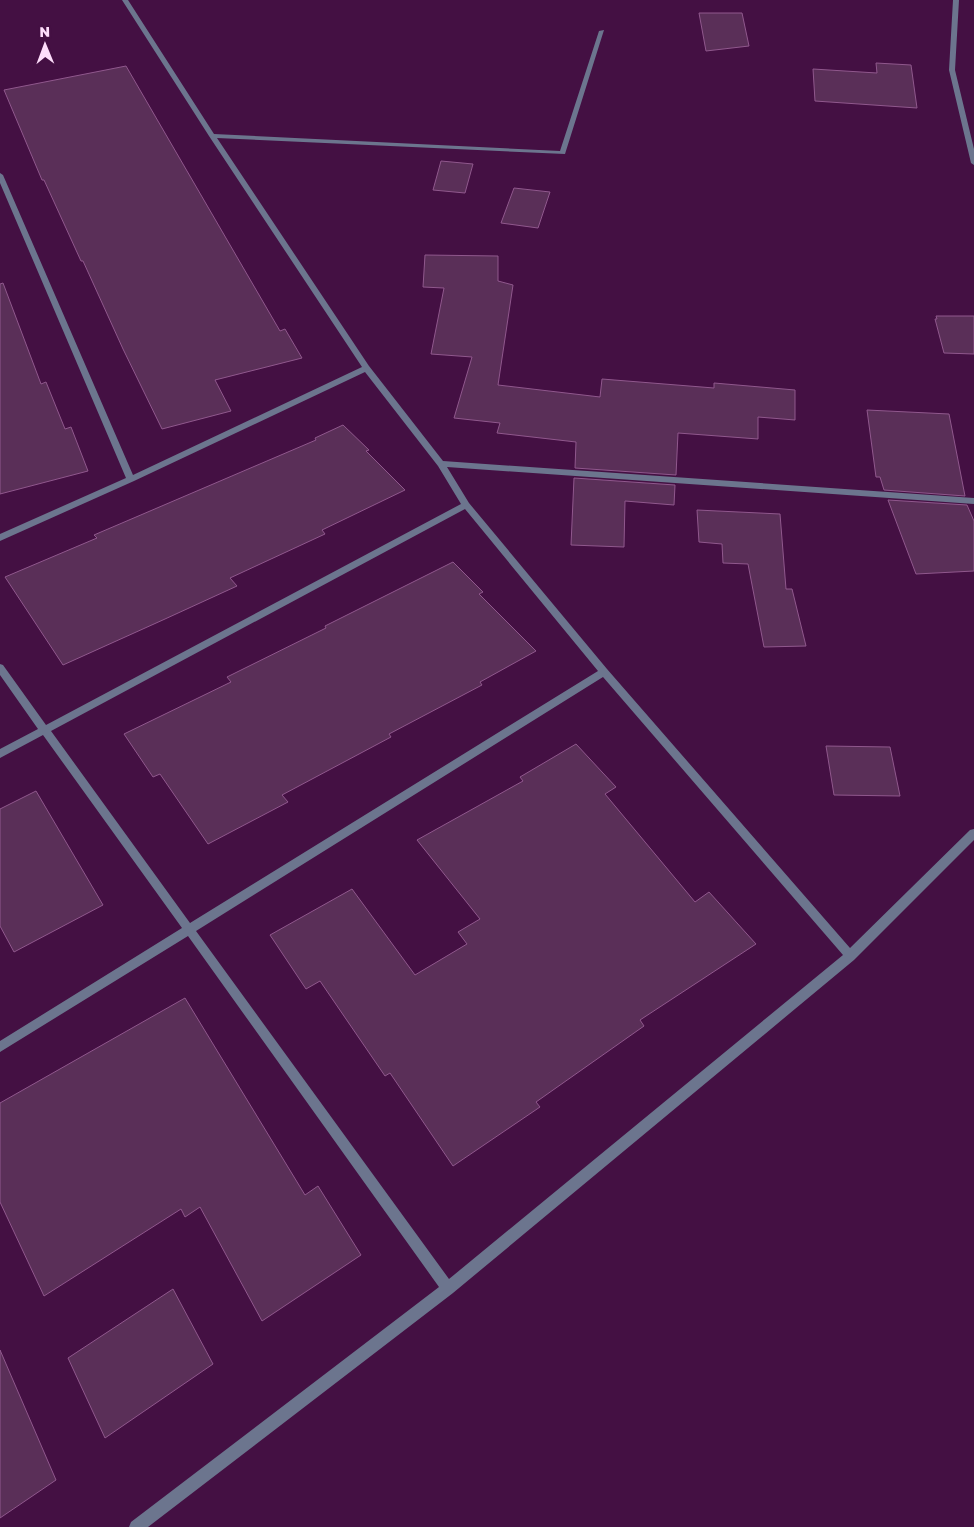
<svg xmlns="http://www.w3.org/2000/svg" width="974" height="1527" font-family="'Golos Text',sans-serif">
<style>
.building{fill:#5a2f58;stroke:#90588d}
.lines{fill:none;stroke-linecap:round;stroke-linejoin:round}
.minor{fill:#6c758e;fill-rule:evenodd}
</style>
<rect width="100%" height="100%" fill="#441043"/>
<g class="building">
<polygon points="699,13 742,13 749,46 706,51"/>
<polygon points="876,63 911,65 917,108 815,101 813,69 877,73"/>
<polygon points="126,66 280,331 285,329 302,358 215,380 231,411 162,429 123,349 83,261 81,261 44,180 42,180 4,90"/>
<polygon points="441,161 473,164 465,193 433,190"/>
<polygon points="514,188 550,192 538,228 501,223"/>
<polygon points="425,255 498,256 498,281 513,285 498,385 600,397 602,379 714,388 714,383 795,390 795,420 758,417 758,439 678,433 676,475 575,468 576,442 497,433 500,423 454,418 472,357 431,354 444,288 423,287"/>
<polygon points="3,283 41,384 46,382 65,429 71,427 88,471 0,494 0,284"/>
<polygon points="936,316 974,316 974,354 944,353 935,319 937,319"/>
<polygon points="867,410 949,414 965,496 884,490 880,477 876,477"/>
<polygon points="343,425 369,450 366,451 405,490 322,530 325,534 230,578 237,586 165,619 63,665 5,577 97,538 94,535 316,440 315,438"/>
<polygon points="574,478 675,485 674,505 625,501 624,547 571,545"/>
<polygon points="888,500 967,505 974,521 974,571 916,574"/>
<polygon points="697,510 780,514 786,589 792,589 806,646 764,647 748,564 723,563 722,544 699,542"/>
<polygon points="453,562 483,592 479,594 536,651 480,682 482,685 389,734 391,737 282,795 288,802 208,844 160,774 153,777 124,734 231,682 227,677 326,628 325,626"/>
<polygon points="576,744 616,787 605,794 695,902 709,892 756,944 640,1020 644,1026 536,1102 540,1107 453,1166 390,1073 385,1076 320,981 306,989 270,935 352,889 415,975 467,944 458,932 480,919 417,840 523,781 520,777"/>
<polygon points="826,746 890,747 900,796 834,795"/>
<polygon points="36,791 103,905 14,952 0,926 0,809"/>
<polygon points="185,998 305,1195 318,1186 361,1255 262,1321 200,1207 185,1217 181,1209 44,1296 0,1202 0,1103"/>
<polygon points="173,1289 213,1364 105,1438 68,1358"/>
<polygon points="0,1350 56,1480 0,1518"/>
</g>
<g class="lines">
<g class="minor">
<path d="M122,0H128L214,134L560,151L599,31L604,30L565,154L217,138L369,366L443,461L974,498V504L447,467L469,503L607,669L850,948L970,830L974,829V840L854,960L453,1293L148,1527H129L131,1522L439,1287L188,936L0,1052V1041L182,928L43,735L0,758V749L38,729L0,675V664L3,665L46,725L461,504L438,466L365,372L134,481L0,541V534L126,478L0,183V173L3,175L133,475L362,367L209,136ZM465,509L598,671L190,923L51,731ZM603,677L843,955L449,1279L196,931Z"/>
<polygon points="953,0 959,0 955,70 974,149 974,165 971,163 949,70"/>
</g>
</g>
<g transform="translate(45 45) rotate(359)" stroke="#441043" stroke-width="4" paint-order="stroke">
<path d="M0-4L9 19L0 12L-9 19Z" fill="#feddfb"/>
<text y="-8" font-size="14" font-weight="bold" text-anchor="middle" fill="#feddfb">N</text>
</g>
</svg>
